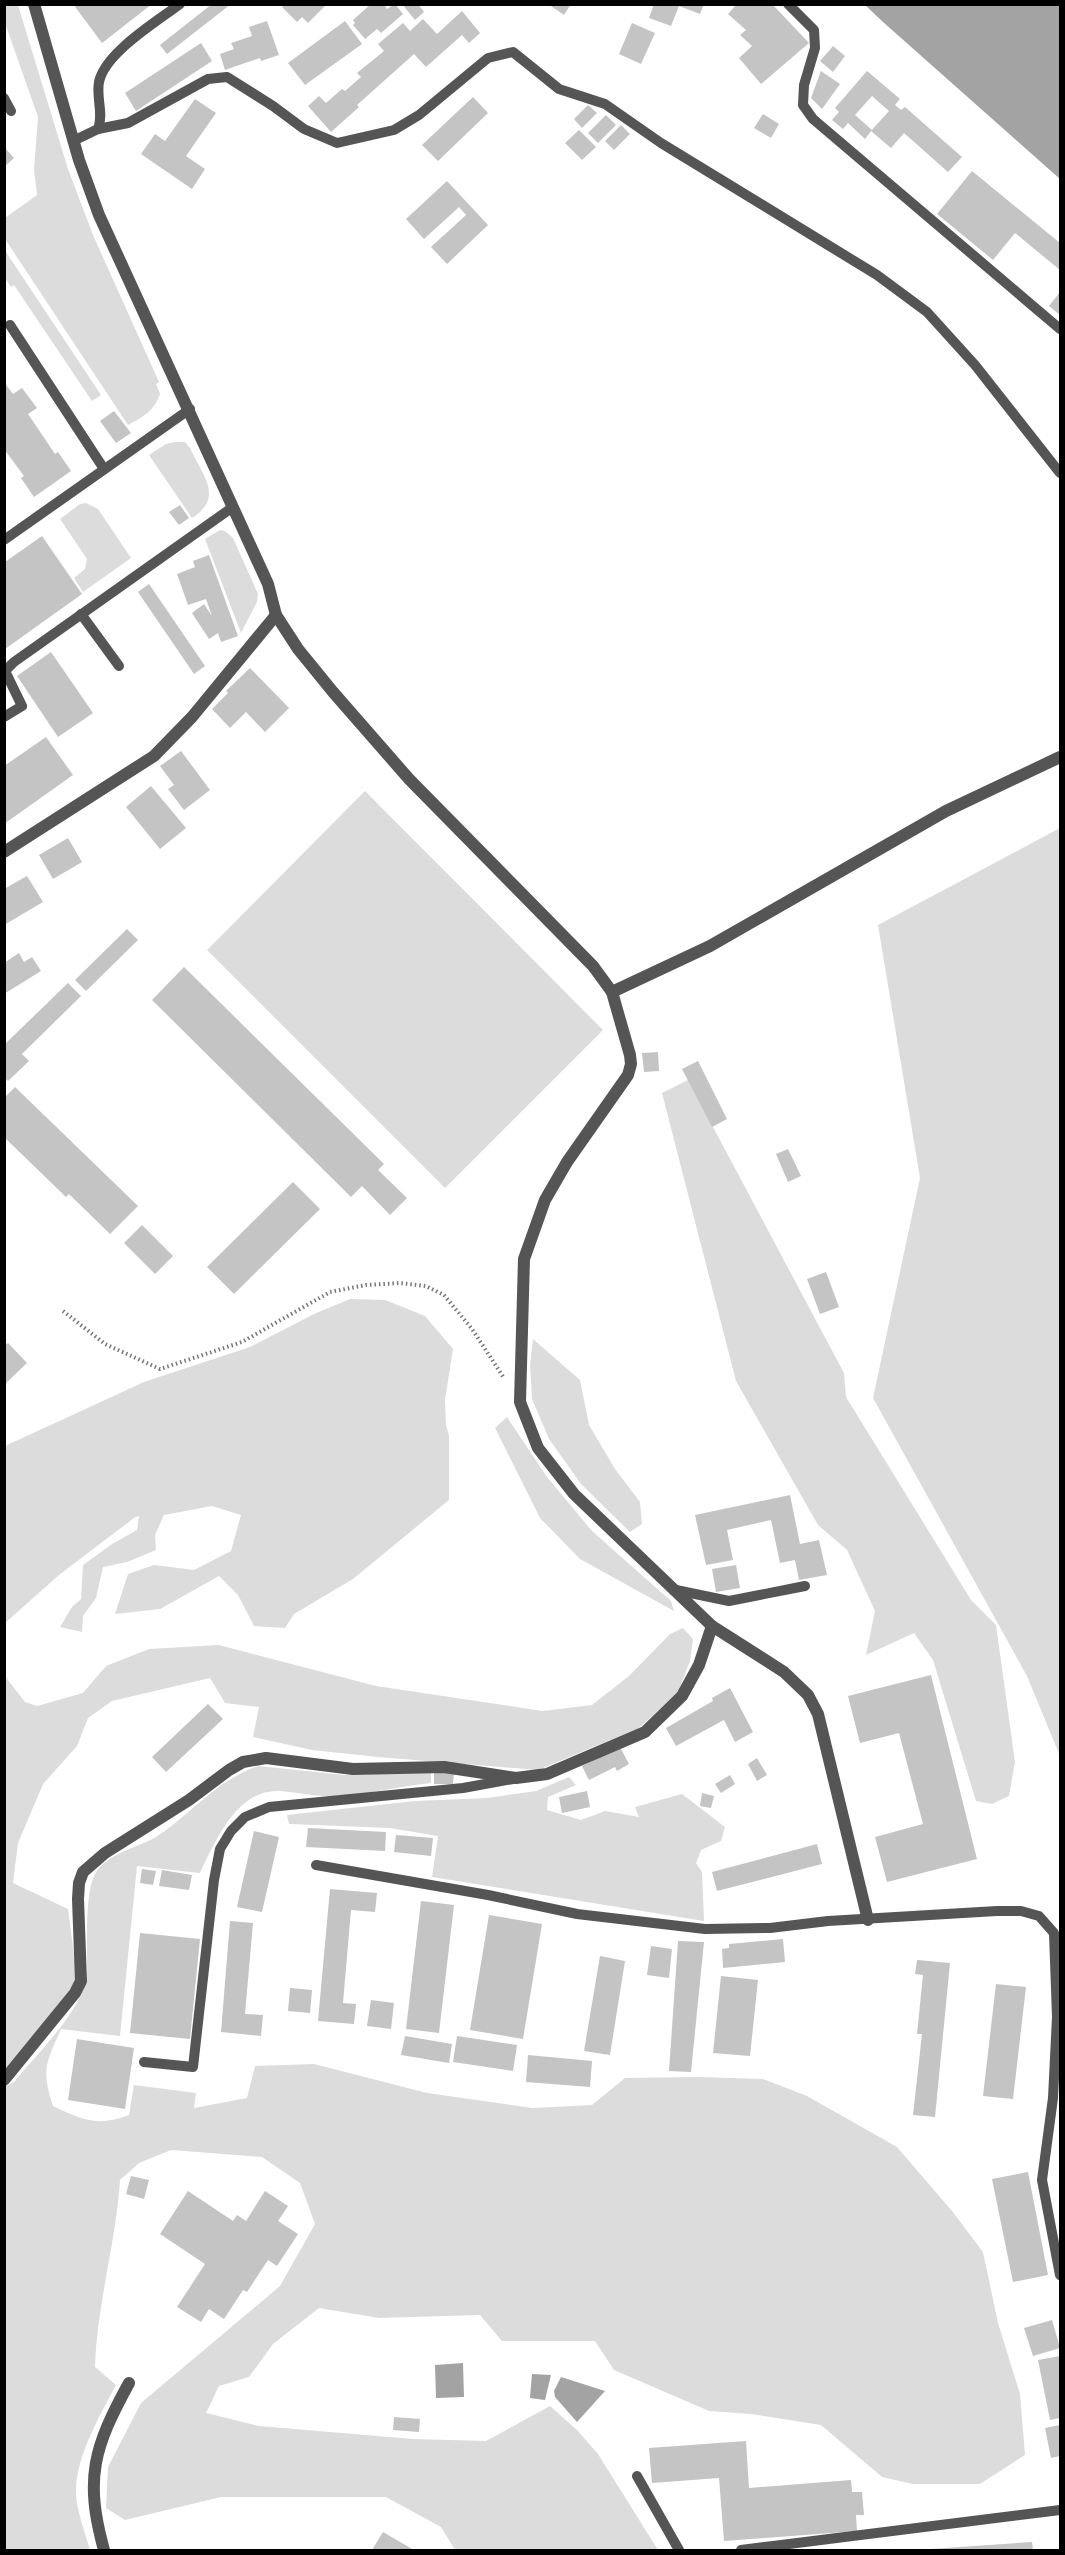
<svg xmlns="http://www.w3.org/2000/svg" width="1065" height="2555" font-family="'Open Sans',sans-serif">
<style>
.green{fill:#dcdcdc}
.water{fill:#a3a3a3}
.building{fill:#c4c4c4}
.lines{fill:none;stroke-linecap:round;stroke-linejoin:round}
.path{stroke:#777;stroke-width:4;stroke-dasharray:1.5 3;stroke-linecap:butt}
.service{stroke:#555;stroke-width:10}
.minor{stroke:#555;stroke-width:12}
</style>
<rect width="100%" height="100%" fill="#fff"/>
<g class="green">
<path d="M5,4L18,5L68,169L93,235L159,382L156,384L160,394C154,411 143,417 128,425L5,239V218L37,195L34,169L38,117L5,23Z"/>
<polygon points="4,249 101,395 92,401 14,285 11,287 5,278"/>
<path d="M175,442H185L190,448C202,475 225,497 192,518L149,455L166,444Z"/>
<polygon points="86,503 98,509 131,558 83,592 74,578 85,569 87,559 60,519 80,504"/>
<polygon points="220,530 225,531 233,538 258,594 257,602 241,633 205,539"/>
<polygon points="365,791 603,1030 445,1188 207,950"/>
<polygon points="1060,828 1060,1756 1027,1676 873,1398 920,1178 878,925"/>
<polygon points="688,1080 844,1373 846,1397 971,1600 996,1625 1015,1762 1009,1796 992,1804 976,1801 933,1660 914,1633 866,1655 875,1611 847,1550 818,1525 736,1381 662,1093"/>
<polygon points="350,1299 385,1300 425,1316 453,1349 445,1400 446,1425 449,1436 449,1500 353,1579 294,1614 285,1628 254,1626 238,1595 219,1576 160,1609 115,1614 128,1574 154,1565 194,1570 231,1551 241,1515 212,1506 164,1515 155,1535 156,1550 127,1562 103,1567 96,1598 83,1616 82,1632 60,1627 72,1607 81,1599 83,1565 112,1544 137,1530 139,1516 134,1518 59,1575 5,1623 5,1446 144,1382 250,1347 314,1314"/>
<polygon points="533,1339 580,1380 589,1425 615,1469 640,1502 642,1524 630,1532 581,1484 549,1439 532,1399 530,1365"/>
<polygon points="507,1417 547,1477 592,1531 671,1601 674,1611 580,1559 540,1518 495,1428"/>
<polygon points="683,1628 693,1639 690,1661 678,1692 639,1728 538,1770 378,1757 312,1750 253,1737 259,1707 225,1703 210,1678 112,1701 88,1718 77,1746 43,1784 18,1843 13,1883 68,1909 77,1978 70,1990 5,2075 4,1675 25,1702 37,1706 83,1693 106,1666 149,1649 219,1645 376,1686 543,1711 592,1705 629,1676 670,1634"/>
<path d="M258,1766L345,1775L431,1772V1783C399,1786 366,1795 334,1796C316,1797 297,1792 279,1791C237,1789 215,1842 200,1873L137,1866L120,2036L61,2029C46,2063 41,2069 53,2106C83,2120 97,2127 129,2115L134,2085L196,2093L194,2108L247,2098L255,2066L314,2064L427,2093L532,2108L592,2105L625,2078L697,2077L763,2079L807,2096L897,2147L952,2211L983,2252L998,2323L1020,2394L1025,2455L980,2484H913L882,2477L821,2425L751,2414L709,2411L614,2370L595,2341H502L480,2315L379,2318L319,2308L273,2344L249,2377L219,2386L206,2413L259,2426L413,2439L486,2441L550,2406L577,2430L598,2454L658,2550H455L441,2527L386,2497H221L125,2520L106,2508L108,2467L141,2403L280,2286L315,2224L300,2183L262,2157L171,2150L139,2163L120,2180C116,2243 97,2304 95,2367L116,2385C100,2416 78,2452 76,2488C75,2507 85,2532 90,2550H5V2087L15,2081C39,2051 78,2015 87,1978C88,1951 84,1899 94,1876C104,1854 137,1848 156,1837C190,1815 218,1779 258,1766Z"/>
<polygon points="569,1777 576,1785 548,1797 547,1810 581,1820 605,1811 639,1817 635,1807 682,1794 725,1827 721,1841 701,1850 696,1863 702,1872 704,1921 432,1877 438,1836 390,1828 289,1824 287,1815 415,1801 487,1798 536,1791"/>
</g>
<g class="water">
<polygon points="865,5 1060,5 1060,179 883,22"/>
<polygon points="463,2363 464,2397 436,2398 435,2365"/>
<polygon points="532,2374 551,2375 545,2400 530,2398"/>
<polygon points="561,2377 605,2391 577,2422 555,2397 554,2391"/>
</g>
<g class="building">
<polygon points="73,4 152,4 102,43"/>
<polygon points="212,4 231,4 167,54 160,45"/>
<polygon points="371,4 384,4 387,9 395,4 403,14 381,33 377,29 365,39 353,25 355,23 353,20"/>
<polygon points="402,4 418,4 424,12 415,20"/>
<polygon points="548,4 571,4 564,15"/>
<polygon points="654,4 704,4 700,14 679,6 671,26 649,18"/>
<polygon points="284,5 326,5 308,23 302,17 297,22 282,7"/>
<polygon points="733,5 773,5 809,43 761,84 739,58 752,46 740,35 746,30 728,14 735,6"/>
<polygon points="462,11 480,33 469,43 462,35 426,67 414,54 357,105 359,107 331,132 308,106 319,96 326,103 342,89 345,91 361,77 357,73 384,51 378,44 403,23 410,31 423,19 437,34"/>
<polygon points="267,21 279,55 261,61 260,58 225,70 220,54 234,49 231,43 252,36 249,27"/>
<polygon points="345,21 362,44 305,85 288,63"/>
<polygon points="632,23 655,33 641,64 619,54"/>
<polygon points="201,43 212,61 136,111 125,93"/>
<polygon points="833,46 845,56 833,72 820,61"/>
<polygon points="821,71 840,84 822,109 811,98"/>
<polygon points="867,71 900,99 895,105 901,110 905,107 962,157 948,172 904,133 891,148 871,131 889,111 872,96 855,115 872,130 865,139 848,123 843,129 832,120 839,112 835,108"/>
<polygon points="473,97 488,113 438,161 422,145"/>
<polygon points="195,99 216,113 186,156 205,169 192,189 141,154 155,134 165,141"/>
<polygon points="588,105 597,113 582,128 574,119"/>
<polygon points="763,114 779,124 771,138 754,128"/>
<polygon points="606,115 616,125 598,143 588,133"/>
<polygon points="621,125 630,134 614,150 605,141"/>
<polygon points="579,130 596,147 582,160 565,143"/>
<polygon points="4,147 14,158 4,167"/>
<polygon points="972,171 1060,243 1060,270 1015,233 993,260 937,214"/>
<polygon points="447,181 488,225 447,264 431,247 466,215 459,207 424,239 406,219"/>
<polygon points="1060,292 1060,315 1049,306"/>
<polygon points="4,382 13,394 22,388 37,408 28,414 55,454 58,452 71,471 34,497 21,478 24,476 4,449"/>
<polygon points="114,411 131,433 116,443 100,421"/>
<polygon points="180,505 189,518 179,525 169,512"/>
<polygon points="42,536 82,594 5,649 5,562"/>
<polygon points="209,555 238,636 221,642 218,633 209,639 192,613 204,604 212,616 206,599 188,605 177,574 195,567 193,561"/>
<polygon points="149,584 205,666 194,674 138,592"/>
<polygon points="51,652 93,713 58,737 17,676"/>
<polygon points="250,668 289,708 265,732 246,712 230,728 212,709 228,693 226,691"/>
<polygon points="46,737 73,775 4,824 4,766"/>
<polygon points="181,751 210,790 184,810 168,789 174,785 160,766"/>
<polygon points="151,786 186,828 160,849 126,807"/>
<polygon points="68,838 82,862 53,879 39,855"/>
<polygon points="27,876 43,902 4,925 4,889"/>
<polygon points="127,929 138,940 86,991 75,980"/>
<polygon points="19,953 24,962 32,957 41,971 4,994 4,963"/>
<polygon points="184,967 384,1164 378,1170 407,1198 390,1215 362,1186 351,1197 152,1000"/>
<polygon points="68,983 81,996 22,1054 29,1061 8,1081 4,1077 4,1045"/>
<polygon points="658,1052 659,1071 644,1072 642,1053"/>
<polygon points="698,1061 727,1119 712,1127 682,1069"/>
<polygon points="15,1087 138,1206 110,1234 69,1194 66,1197 4,1137 4,1098"/>
<polygon points="788,1149 801,1176 788,1182 776,1154"/>
<polygon points="293,1182 320,1209 234,1294 207,1267"/>
<polygon points="142,1225 173,1256 155,1274 124,1243"/>
<polygon points="826,1272 839,1307 820,1314 807,1279"/>
<polygon points="8,1343 27,1363 4,1385 4,1346"/>
<polygon points="790,1495 800,1544 819,1540 827,1575 799,1580 795,1560 780,1563 771,1520 727,1530 733,1560 706,1565 695,1515"/>
<polygon points="736,1565 740,1588 716,1592 712,1569"/>
<polygon points="931,1675 977,1859 887,1882 875,1837 923,1824 899,1733 860,1743 848,1696"/>
<polygon points="730,1688 753,1732 735,1742 724,1720 676,1746 666,1728 713,1701 712,1698"/>
<polygon points="208,1704 223,1719 166,1772 152,1757"/>
<polygon points="620,1747 629,1764 617,1771 615,1767 589,1780 582,1766"/>
<polygon points="757,1758 767,1775 757,1781 748,1764"/>
<polygon points="434,1772 454,1772 453,1784 434,1784"/>
<polygon points="730,1775 735,1784 721,1793 715,1784"/>
<polygon points="587,1791 590,1807 562,1813 559,1797"/>
<polygon points="702,1793 714,1796 711,1808 700,1806"/>
<polygon points="308,1828 386,1832 385,1851 306,1847"/>
<polygon points="254,1831 279,1837 262,1912 237,1907"/>
<polygon points="396,1835 433,1838 431,1856 394,1852"/>
<polygon points="817,1844 822,1864 717,1891 712,1872"/>
<polygon points="142,1869 156,1871 153,1885 140,1883"/>
<polygon points="162,1870 192,1875 189,1890 159,1886"/>
<polygon points="330,1889 377,1893 375,1912 351,1910 343,2003 356,2004 354,2024 318,2021"/>
<polygon points="421,1901 454,1905 439,2033 406,2029"/>
<polygon points="489,1915 542,1924 523,2039 470,2030"/>
<polygon points="230,1921 253,1923 245,2014 263,2015 261,2036 221,2032"/>
<polygon points="140,1933 200,1939 190,2039 130,2033"/>
<polygon points="783,1939 785,1962 723,1968 722,1949 729,1948 729,1944"/>
<polygon points="678,1941 704,1942 691,2072 669,2071"/>
<polygon points="651,1946 672,1949 669,1978 647,1975"/>
<polygon points="600,1956 625,1961 610,2055 584,2051"/>
<polygon points="917,1960 950,1963 935,2117 913,2115 922,2034 917,2034 923,1975 915,1974"/>
<polygon points="721,1976 758,1980 750,2056 713,2053"/>
<polygon points="996,1984 1026,1987 1013,2099 983,2096"/>
<polygon points="290,1988 312,1990 310,2013 288,2011"/>
<polygon points="371,2000 394,2003 391,2029 367,2026"/>
<polygon points="405,2036 452,2044 449,2063 401,2055"/>
<polygon points="457,2036 517,2045 513,2071 453,2062"/>
<polygon points="77,2039 134,2048 125,2109 68,2100"/>
<polygon points="528,2055 592,2061 590,2087 526,2082"/>
<polygon points="1028,2172 1048,2275 1013,2282 992,2179"/>
<polygon points="131,2176 149,2180 144,2199 126,2194"/>
<polygon points="188,2191 233,2221 237,2215 246,2221 265,2191 288,2206 278,2221 298,2234 277,2266 268,2260 247,2292 243,2290 224,2319 209,2309 201,2322 177,2307 205,2264 160,2234"/>
<polygon points="1052,2320 1060,2348 1033,2356 1024,2328"/>
<polygon points="1060,2356 1060,2418 1050,2420 1038,2360"/>
<polygon points="394,2417 420,2419 419,2432 393,2430"/>
<polygon points="1060,2425 1060,2456 1051,2458 1045,2428"/>
<polygon points="746,2441 749,2488 851,2480 852,2492 862,2492 864,2515 856,2515 857,2531 724,2541 719,2478 652,2483 649,2448"/>
<polygon points="383,2532 414,2550 372,2550"/>
<polygon points="1032,2542 1033,2550 932,2550 931,2549"/>
</g>
<g class="lines">
<polyline class="path" points="63,1311 105,1344 160,1369 242,1342 330,1292 366,1285 400,1283 426,1286 444,1295 472,1329 504,1378"/>
<g class="service">
<polyline points="788,4 814,30 815,48 804,85 803,105 813,119 1060,329"/>
<polyline points="4,98 11,111"/>
<polyline points="98,129 128,123 208,79 227,77 273,106 304,129 337,143 394,130 419,115 488,58 513,52 559,89 605,104 661,143 877,275 927,312 975,365 1060,473"/>
<path d="M73,141L98,129C104,113 96,99 99,82C105,53 156,22 180,4"/>
<polyline points="10,325 104,469"/>
<polyline points="4,540 190,409"/>
<polyline points="81,614 119,666"/>
<polyline points="4,717 22,706 5,671 14,662 233,507"/>
<polyline points="676,1590 729,1601 805,1586"/>
<polyline points="316,1865 488,1895 577,1914 705,1929 770,1928 828,1921 997,1911 1021,1911 1039,1916 1054,1933 1057,2017 1053,2098 1042,2180 1060,2275"/>
<polyline points="144,2062 193,2067 214,1880 220,1849 231,1831 245,1817 269,1807 463,1788 513,1779"/>
<polyline points="637,2476 679,2550"/>
<polyline points="741,2550 1060,2510"/>
</g>
<g class="minor">
<polyline points="34,4 79,160 99,215 268,584 276,615 298,649 333,692 409,779 593,966 612,992"/>
<polyline points="4,852 154,756 192,717 276,615"/>
<polyline points="868,1920 818,1714 808,1695 784,1672 712,1626 574,1494 538,1448 520,1402 524,1259 545,1200 567,1162 628,1075 631,1064 630,1055 612,992 710,946 946,811 1060,757"/>
<polyline points="4,2080 75,1993 81,1981 78,1899 79,1883 83,1872 105,1853 189,1800 229,1770 243,1762 266,1758 353,1769 444,1767 516,1778 547,1774 645,1732 682,1696 699,1665 712,1626"/>
<path d="M104,2550C84,2478 94,2447 129,2383"/>
</g>
</g>
<rect width="1065" height="2555" fill="none" stroke="#000000" stroke-width="12"/>
</svg>
